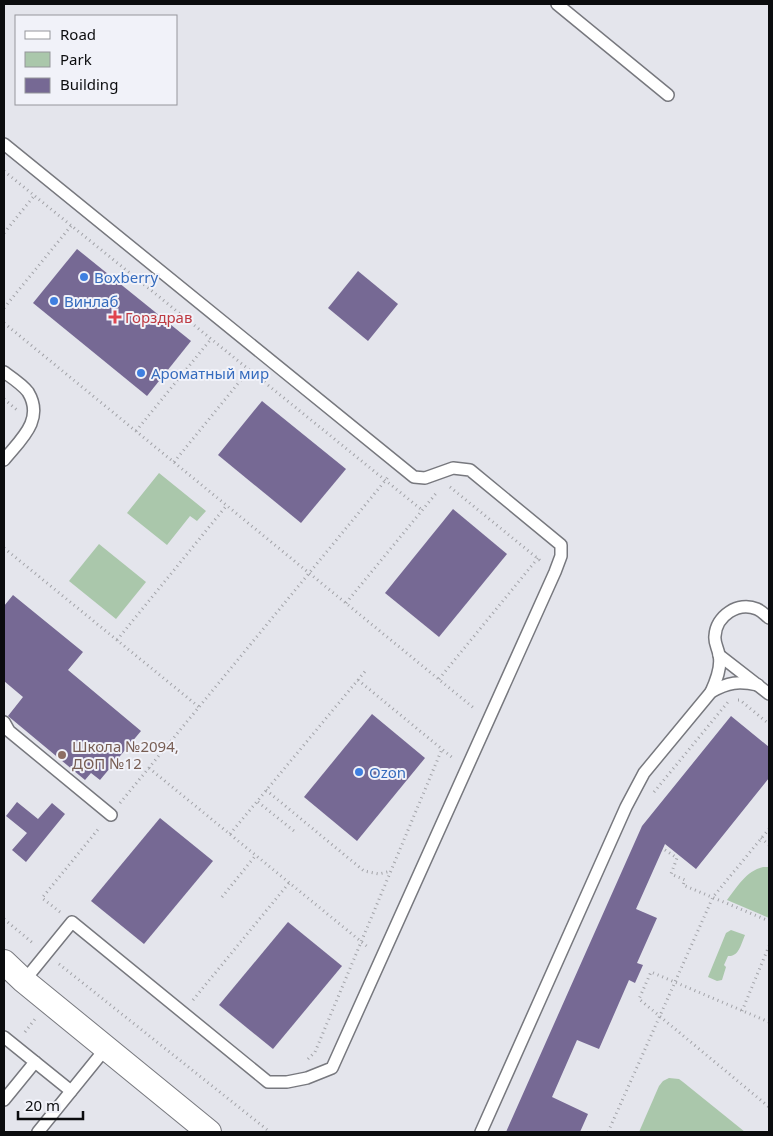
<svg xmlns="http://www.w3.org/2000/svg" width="773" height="1136" font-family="'Noto Sans',sans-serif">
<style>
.green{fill:#aac7ab}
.building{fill:#766994}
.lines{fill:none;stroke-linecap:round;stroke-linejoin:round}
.service-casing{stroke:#77787e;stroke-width:14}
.minor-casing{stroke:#77787e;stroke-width:26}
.path{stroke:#a2a3a8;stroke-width:3;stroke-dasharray:1 4;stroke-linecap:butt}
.service{stroke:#fff;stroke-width:11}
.minor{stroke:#fff;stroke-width:24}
.shop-dot{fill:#3f7fe0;stroke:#f1f2f9;stroke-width:2}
.health-dot{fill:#e0444e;stroke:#f1f2f9;stroke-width:2}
.education-dot{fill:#8d6e63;stroke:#f1f2f9;stroke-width:2}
.labels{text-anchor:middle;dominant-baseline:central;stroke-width:4;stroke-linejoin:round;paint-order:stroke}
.shop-label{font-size:15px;fill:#366cbe;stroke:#f1f2f9;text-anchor:start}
.health-label{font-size:15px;fill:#be3a42;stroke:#f1f2f9;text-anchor:start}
.education-label{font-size:15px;fill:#785e54;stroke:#f1f2f9;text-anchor:start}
</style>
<rect width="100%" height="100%" fill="#e4e5ec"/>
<g class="green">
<polygon points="159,473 206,511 197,521 190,516 167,545 127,513"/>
<polygon points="99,544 146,582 116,619 69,581"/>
<path d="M763,867H769V918L727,900C737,887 746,871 763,867Z"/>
<path d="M731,930L745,935C741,944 739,957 728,956L724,965L726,967L722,980L717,981L708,977L726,933Z"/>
<polygon points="669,1078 679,1079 683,1082 745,1132 639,1132 659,1086 663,1081"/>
</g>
<g class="building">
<polygon points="77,249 191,341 147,396 33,303"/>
<polygon points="358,271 398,304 368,341 328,308"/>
<polygon points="262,401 346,469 301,523 218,455"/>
<polygon points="453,509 507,554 439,637 385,593"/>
<polygon points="13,595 83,652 68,670 141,731 100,780 91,773 85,780 8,716 23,697 4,681 4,606"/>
<polygon points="372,714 425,758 357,841 304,797"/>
<polygon points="731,716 769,747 769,778 696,869 665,844 636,909 657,918 637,963 643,965 635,983 629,980 599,1049 577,1040 552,1097 588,1114 580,1132 506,1132 642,826"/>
<polygon points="17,802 38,819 52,803 65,814 26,862 12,850 27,833 6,816"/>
<polygon points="160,818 213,861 144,944 91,901"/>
<polygon points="288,922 342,966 273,1049 219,1005"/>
</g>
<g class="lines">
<g class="service-casing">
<g id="service">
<polyline points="557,4 668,95"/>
<polyline points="4,144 414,477 425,478 453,468 470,470 561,545 561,556 555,572 332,1068 307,1078 287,1082 268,1082 72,922 24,981"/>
<path d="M4,372C11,377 23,385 28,392C45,420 20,440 4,460"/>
<polyline points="719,655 769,694"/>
<path d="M711,692C716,681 722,667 719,655C718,648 714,643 715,636C716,616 738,601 757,609C762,611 765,615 769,618"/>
<polyline points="4,722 9,731 111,815"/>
<polyline points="4,1037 35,1062 4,1100"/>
<polyline points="35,1062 71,1091"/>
<polyline points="38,1132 106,1048"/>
<path d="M481,1132L626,807L644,773L711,692C728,682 739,681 758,685"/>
</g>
</g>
<g class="minor-casing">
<polyline id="minor" points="4,962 24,981 209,1132"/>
</g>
<g class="path">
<polyline points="4,171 422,510"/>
<polyline points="4,233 34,196"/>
<polyline points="4,308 71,226"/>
<polyline points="4,323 475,709"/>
<polyline points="4,399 17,410"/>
<polyline points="136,431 211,339"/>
<polyline points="174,462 249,370"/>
<polyline points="450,487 542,562"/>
<polyline points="4,548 199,707"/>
<polyline points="346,603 438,491"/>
<polyline points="117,640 227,505"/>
<polyline points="439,679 538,558"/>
<polyline points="358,680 454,759"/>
<polyline points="738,700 740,700 769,724"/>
<polyline points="149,768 369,948"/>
<polyline points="266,790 364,871 379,874 391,871"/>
<polyline points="654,792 728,702"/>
<polyline points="258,802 294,831"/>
<polyline points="120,803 389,476"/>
<polyline points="230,834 367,669"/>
<polyline points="761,838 769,845"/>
<polyline points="665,850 677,858 671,874 685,880 683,885 769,921"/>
<polyline points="222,897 256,855"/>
<polyline points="60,912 42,898 100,827"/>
<polyline points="4,919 34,944"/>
<polyline points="59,964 270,1132"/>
<polyline points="193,1000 289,883"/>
<polyline points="742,1011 769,946"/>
<polyline points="769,1022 651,972 639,999 769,1107"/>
<polyline points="25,1032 35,1019"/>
<polyline points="308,1059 315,1052 442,749"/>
<polyline points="608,1132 713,897 769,829"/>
</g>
<use href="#service" class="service"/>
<use href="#minor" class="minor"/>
</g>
<g class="shop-dot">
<circle cx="84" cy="277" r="5"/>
<circle cx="54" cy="301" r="5"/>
<circle cx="141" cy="373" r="5"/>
<circle cx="359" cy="772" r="5"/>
</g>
<path class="health-dot" d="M112.5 309.5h5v5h5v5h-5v5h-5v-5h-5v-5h5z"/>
<circle class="education-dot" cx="62" cy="755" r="5"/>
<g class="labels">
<g class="shop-label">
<text x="94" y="277">Boxberry</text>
<text x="64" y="301">Винлаб</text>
<text x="151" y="373">Ароматный мир</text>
<text x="369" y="772">Ozon</text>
</g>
<g class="health-label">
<text x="125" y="317">Горздрав</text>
</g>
<g class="education-label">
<text x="72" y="746">Школа №2094,<tspan x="72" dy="17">ДОП №12</tspan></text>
</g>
</g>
<rect width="773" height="1136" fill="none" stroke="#0b0c0e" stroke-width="10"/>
<rect x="15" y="15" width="162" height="90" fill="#f1f2f9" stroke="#95969b"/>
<rect x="25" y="31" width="25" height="8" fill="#ffffff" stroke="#95969b"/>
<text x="60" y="40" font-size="15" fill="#0b0c0e">Road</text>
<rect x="25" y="52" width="25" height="15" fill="#aac7ab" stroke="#95969b"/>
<text x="60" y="65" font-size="15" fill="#0b0c0e">Park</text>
<rect x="25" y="78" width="25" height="15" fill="#766994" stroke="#95969b"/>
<text x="60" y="90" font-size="15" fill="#0b0c0e">Building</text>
<path d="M18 1111v8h65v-8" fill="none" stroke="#0b0c0e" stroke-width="2.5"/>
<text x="25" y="1111" font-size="15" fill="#0b0c0e" stroke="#f1f2f9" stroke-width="4" paint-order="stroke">20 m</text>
</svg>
